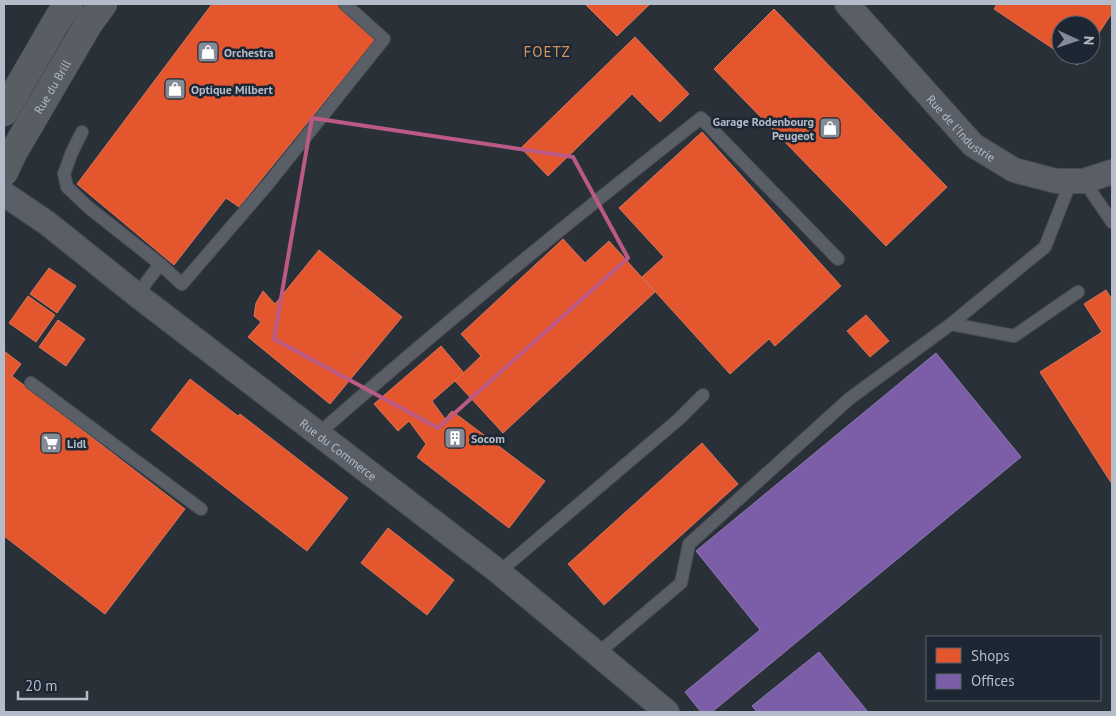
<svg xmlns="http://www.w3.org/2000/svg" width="1116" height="716" font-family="'PT Sans',sans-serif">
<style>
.shops{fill:#e4572e;stroke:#d6755c}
.offices{fill:#7b5ea7;stroke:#8c7ab1}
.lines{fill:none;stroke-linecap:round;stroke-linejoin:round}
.service-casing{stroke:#484c53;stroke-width:14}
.minor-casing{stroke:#484c53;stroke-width:26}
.secondary-casing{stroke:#484c53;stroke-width:29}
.service{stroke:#5a5e66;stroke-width:12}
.minor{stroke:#5a5e66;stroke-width:24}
.secondary{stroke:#595d64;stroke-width:28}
.marked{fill:none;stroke:#bc5a87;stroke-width:4;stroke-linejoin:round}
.labels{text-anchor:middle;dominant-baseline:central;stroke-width:5;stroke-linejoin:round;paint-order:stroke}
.poi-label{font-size:12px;font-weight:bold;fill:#b4bcc9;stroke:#1d2633;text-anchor:start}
.street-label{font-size:12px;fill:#b4bcc9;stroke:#1d2633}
.quarter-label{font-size:15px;letter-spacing:1px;fill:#d59563;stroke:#1d2633}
</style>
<rect width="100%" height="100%" fill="#2a3038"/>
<g class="shops">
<polygon points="212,4 336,4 376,41 333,91 239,207 226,198 174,265 77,184"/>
<polygon points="585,4 650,4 617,36"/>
<polygon points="997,4 1112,4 1112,13 1091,45 1091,25 1061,25 1061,54 994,9"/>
<polygon points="774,9 947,187 886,246 714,69"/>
<polygon points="635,37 689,94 660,122 632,94 548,176 521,148"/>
<polygon points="1063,55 1084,55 1077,65"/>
<polygon points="702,132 841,286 775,346 769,339 730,374 642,277 664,257 619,208"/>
<polygon points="563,239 585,263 609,241 655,292 503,433 455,381 481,356 461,334"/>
<polygon points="319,250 402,317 330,404 248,337 261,322 254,316 256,303 263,291 275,304"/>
<polygon points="49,268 76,286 57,313 30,294"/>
<polygon points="1106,290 1112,300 1112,484 1040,372 1102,332 1084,304"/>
<polygon points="28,296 55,315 36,342 9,323"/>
<polygon points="866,315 889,341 870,357 847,331"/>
<polygon points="58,320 85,339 66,366 39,347"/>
<polygon points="441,346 464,373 432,401 445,419 452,411 545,481 509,528 417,457 426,444 409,421 398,431 374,404"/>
<polygon points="4,351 21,364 12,376 185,509 105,614 4,536"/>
<polygon points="190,379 238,416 240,414 348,498 307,551 151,430"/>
<polygon points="702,443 738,484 604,605 568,564"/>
<polygon points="388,528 454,580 427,615 361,563"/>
</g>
<g class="offices">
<polygon points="936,353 1021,457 712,712 701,712 685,692 760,630 696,551"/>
<polygon points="819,652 868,712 757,712 752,706"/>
</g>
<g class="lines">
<g class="service-casing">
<g id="service">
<polyline points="82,132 72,152 64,174 67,187 88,207 160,264 182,284 268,184 384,39 345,4"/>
<polyline points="1084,181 1112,222"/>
<polyline points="137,295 160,264"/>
<polyline points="951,324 1014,336 1078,292"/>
<polyline points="31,383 201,509"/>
<path d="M318,434C443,324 571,220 701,118L838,259"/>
<polyline points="499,572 679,419 703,395"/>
<polyline points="597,654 681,583 689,544 849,399 951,324 1045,247 1071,181"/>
</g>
</g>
<g class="minor-casing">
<g id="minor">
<path id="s1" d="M847,4L973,145L1014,170L1056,181H1084L1112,172"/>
<path id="s2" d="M4,194L47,223L137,295L499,572L667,712"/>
</g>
</g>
<g class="secondary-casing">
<g id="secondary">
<polyline points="4,112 59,17 69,4"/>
<path id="s3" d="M4,172L13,153L89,23L103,4"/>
</g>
</g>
<use href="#service" class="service"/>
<use href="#minor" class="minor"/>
<use href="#secondary" class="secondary"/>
</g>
<path class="marked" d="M312,118L573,157L628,258L438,428L274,339Z"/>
<defs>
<g id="shop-square" transform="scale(1.125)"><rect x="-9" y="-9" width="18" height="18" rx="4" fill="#848b96" stroke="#1d2633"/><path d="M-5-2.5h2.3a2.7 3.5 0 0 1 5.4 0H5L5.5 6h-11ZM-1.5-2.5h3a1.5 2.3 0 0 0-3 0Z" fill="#fff"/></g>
<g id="building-square" transform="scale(1.125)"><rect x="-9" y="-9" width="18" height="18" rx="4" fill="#848b96" stroke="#1d2633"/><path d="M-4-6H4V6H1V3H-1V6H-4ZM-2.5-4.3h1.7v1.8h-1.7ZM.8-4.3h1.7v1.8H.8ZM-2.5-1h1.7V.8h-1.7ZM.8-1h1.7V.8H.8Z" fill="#fff"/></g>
<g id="supermarket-square" transform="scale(1.125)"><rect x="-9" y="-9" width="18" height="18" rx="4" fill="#848b96" stroke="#1d2633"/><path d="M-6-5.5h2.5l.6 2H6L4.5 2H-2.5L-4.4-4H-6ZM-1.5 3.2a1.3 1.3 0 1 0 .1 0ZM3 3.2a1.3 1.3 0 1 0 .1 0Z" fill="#fff"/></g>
</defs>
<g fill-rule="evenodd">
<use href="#shop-square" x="208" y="52"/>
<use href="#shop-square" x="175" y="89"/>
<use href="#shop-square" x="830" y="128"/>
<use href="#building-square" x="455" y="438"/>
<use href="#supermarket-square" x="51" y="443"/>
</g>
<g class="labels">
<g class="poi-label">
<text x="224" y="52">Orchestra</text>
<text x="191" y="89">Optique Milbert</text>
<text x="814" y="121" text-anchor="end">Garage Rodenbourg<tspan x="814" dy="14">Peugeot</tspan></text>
<text x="471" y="438">Socom</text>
<text x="67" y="443">Lidl</text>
</g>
<g class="street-label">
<text stroke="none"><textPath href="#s3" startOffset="98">Rue du Brill</textPath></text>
<text stroke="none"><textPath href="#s1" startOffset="169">Rue de l'Industrie</textPath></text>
<text stroke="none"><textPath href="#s2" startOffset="421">Rue du Commerce</textPath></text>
</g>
<g class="quarter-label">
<text x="547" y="51">FOETZ</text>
</g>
</g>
<rect width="1116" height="716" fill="none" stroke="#b4bcc9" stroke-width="10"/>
<rect x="926" y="636" width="175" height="65" fill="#1d2633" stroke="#59626f"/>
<rect x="936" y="648" width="25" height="15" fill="#e4572e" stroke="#59626f"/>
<text x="971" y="661" font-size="15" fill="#b4bcc9">Shops</text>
<rect x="936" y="674" width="25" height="15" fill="#7b5ea7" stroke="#59626f"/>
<text x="971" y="686" font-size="15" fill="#b4bcc9">Offices</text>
<g transform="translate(1076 40) rotate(93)"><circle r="24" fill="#1d2633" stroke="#59626f"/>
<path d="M0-4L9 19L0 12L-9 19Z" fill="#848b96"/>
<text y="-8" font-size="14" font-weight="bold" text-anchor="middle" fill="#b4bcc9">N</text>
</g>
<path d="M18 691v8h69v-8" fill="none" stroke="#b4bcc9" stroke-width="2.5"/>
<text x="25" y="691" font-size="15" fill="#b4bcc9" stroke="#1d2633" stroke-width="4" paint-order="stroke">20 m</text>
</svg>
